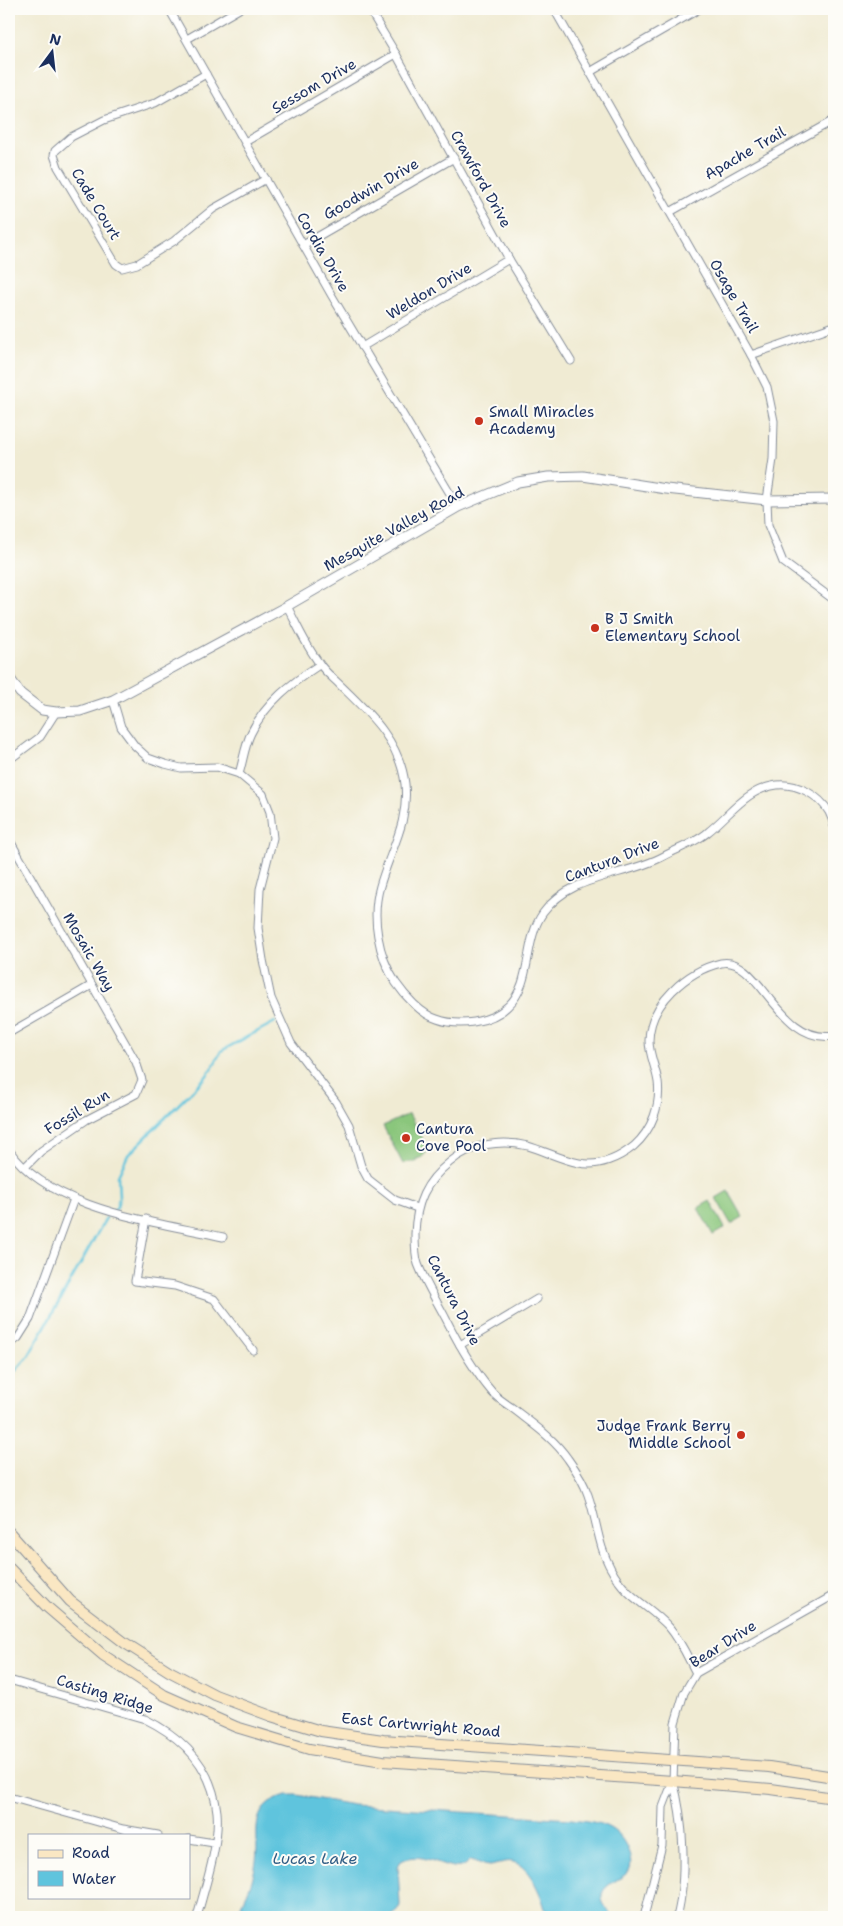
<svg xmlns="http://www.w3.org/2000/svg" width="843" height="1926" font-family="'Shantell Sans',sans-serif">
<style>
.pitch{fill:#8ac67c;stroke:#527a6d}
.water{fill:#5fc4dd;stroke:#3d7a9e}
.lines{fill:none;stroke-linecap:round;stroke-linejoin:round}
.stream{stroke:#5fc4dd;stroke-width:2.5}
.minor-casing{stroke:#868d98;stroke-width:9}
.tertiary-casing{stroke:#868d98;stroke-width:11}
.secondary-casing{stroke:#868d98;stroke-width:12}
.minor{stroke:#fff;stroke-width:7}
.tertiary{stroke:#fff;stroke-width:9}
.secondary{stroke:#fae7c3;stroke-width:10}
.poi-dot{fill:#c8321e;stroke:#fdfcf7;stroke-width:2}
.labels{text-anchor:middle;dominant-baseline:central;stroke-width:4;stroke-linejoin:round;paint-order:stroke}
.street-label{font-size:15px;fill:#1b2f5e;stroke:#fdfcf7}
.poi-label{font-size:15px;fill:#1b2f5e;stroke:#fdfcf7;text-anchor:start}
.water-label{font-size:16px;font-style:italic;fill:#2f5c84;stroke:#fdfcf7}
</style>
<rect width="100%" height="100%" fill="#fdfcf7"/>
<filter id="ink" filterUnits="userSpaceOnUse"><feTurbulence type="fractalNoise" baseFrequency=".02" numOctaves="2"/><feDisplacementMap in="SourceGraphic" scale="10" xChannelSelector="R" yChannelSelector="G"/><feConvolveMatrix kernelMatrix="1 2 1 2 8 2 1 2 1" color-interpolation-filters="sRGB"/></filter>
<filter id="wash" filterUnits="userSpaceOnUse"><feTurbulence type="fractalNoise" baseFrequency=".0096" numOctaves="4" result="noise"/><feDisplacementMap in="SourceGraphic" scale="20" xChannelSelector="R" yChannelSelector="G"/><feGaussianBlur stdDeviation="1.12" result="paint"/><feColorMatrix in="noise" values="0 0 0 0 0 0 0 0 0 0 0 0 0 0 0 0 0 1.4 0 .05"/><feComposite in="paint" operator="in"/></filter>
<g filter="url(#wash)">
<rect width="100%" height="100%" fill="#f0ebd3"/>
<g class="pitch">
<polygon points="409,1114 429,1150 421,1158 416,1159 416,1162 408,1162 403,1164 383,1126"/>
<polygon points="728,1191 743,1217 731,1224 716,1198"/>
<polygon points="710,1201 725,1228 713,1235 698,1208"/>
</g>
<path class="water" d="M286,1795H297L353,1805L571,1819C598,1822 619,1824 629,1853C631,1859 632,1867 628,1872C621,1880 605,1883 602,1894C600,1903 609,1911 613,1917H547C544,1901 531,1866 513,1862C504,1860 498,1865 490,1866C483,1866 477,1861 471,1860C467,1863 465,1866 461,1867C444,1870 420,1848 400,1862L398,1868L400,1905L398,1911L390,1917H233C244,1902 252,1886 255,1867C262,1835 244,1809 286,1795Z"/>
<g class="lines">
<g class="stream">
<polyline points="114,1210 117,1207 119,1197 118,1176 128,1155 205,1078 213,1067 221,1051 275,1022"/>
<polyline points="9,1378 28,1357 106,1218"/>
</g>
</g>
</g>
<g filter="url(#ink)">
<g class="lines">
<g class="minor-casing">
<g id="minor">
<polyline points="169,9 332,296 458,507"/>
<polyline points="369,9 396,54 509,259 571,361"/>
<polyline points="554,9 751,355 767,387 774,421 773,459 767,500 768,525 783,562 834,600"/>
<polyline points="187,39 239,9"/>
<polyline points="590,72 699,9"/>
<polyline points="206,74 155,103 104,120 71,137 55,151 54,155 58,167 116,264 122,268 137,264 174,241 213,209 266,179"/>
<polyline points="245,142 396,54"/>
<polyline points="670,212 834,120"/>
<polyline points="303,245 454,158"/>
<polyline points="362,347 509,259"/>
<polyline points="751,355 834,326"/>
<path d="M287,606C297,625 306,646 319,663C324,671 333,678 340,685C369,713 400,741 405,784C409,824 390,850 380,886C371,917 378,956 396,983C405,996 421,1014 437,1019C459,1027 491,1023 508,1006C533,983 523,941 543,913C572,873 624,878 664,856C677,849 697,842 708,832C731,814 746,789 777,785C797,783 819,795 829,812C831,816 833,821 834,826"/>
<polyline points="113,700 121,727 135,746 148,758 165,764 181,768 217,767 239,774 263,794 270,812 273,838 260,889 258,928 263,960 271,998 291,1043 336,1102 349,1125 361,1166 368,1179 395,1200 417,1208"/>
<polyline points="9,760 40,737 56,712"/>
<path d="M239,774C243,761 245,745 251,733C265,703 293,682 319,665"/>
<polyline points="9,839 136,1062 142,1080 136,1094 86,1120 41,1151 25,1167"/>
<polyline points="9,1033 92,985"/>
<path d="M9,1150C50,1210 157,1222 223,1237"/>
<polyline points="146,1219 135,1281 175,1286 214,1299 253,1350"/>
<polyline points="9,1345 18,1338 30,1319 74,1199"/>
<polyline points="460,1345 537,1299"/>
<path d="M696,1673C688,1658 681,1641 669,1627C649,1605 626,1598 611,1569C598,1546 597,1520 588,1495C584,1482 576,1470 568,1459C553,1437 531,1423 511,1407C505,1403 497,1398 492,1392C473,1370 458,1343 445,1317C436,1300 425,1282 418,1264C415,1255 415,1244 415,1234C416,1203 425,1182 450,1162C471,1144 501,1139 528,1146C545,1151 562,1160 579,1163C599,1167 619,1158 634,1146C652,1130 661,1105 658,1082C656,1068 649,1054 649,1041C649,1004 687,971 721,963C760,955 778,1045 834,1036"/>
<path d="M9,1680L145,1719C184,1738 212,1767 217,1812C220,1843 205,1887 197,1917"/>
<polyline points="673,1781 675,1723 684,1693 696,1673 834,1595"/>
<polyline points="9,1797 123,1829 158,1835"/>
<polyline points="189,1839 214,1843"/>
<path d="M644,1917L662,1845L663,1807L673,1781C684,1819 687,1879 677,1917"/>
</g>
</g>
<g class="tertiary-casing">
<polyline id="tertiary" points="9,677 20,693 42,710 56,712 80,711 113,700 287,606 458,507 518,482 548,477 583,476 666,489 767,500 834,499"/>
</g>
<g class="secondary-casing">
<g id="secondary">
<polyline points="9,1532 70,1601 125,1643 169,1671 215,1695 271,1716 321,1731 383,1740 769,1767 834,1777"/>
<polyline points="9,1568 47,1607 103,1655 164,1695 236,1727 309,1749 383,1761 673,1781 771,1789 834,1798"/>
</g>
</g>
<use href="#minor" class="minor"/>
<use href="#tertiary" class="tertiary"/>
<use href="#secondary" class="secondary"/>
</g>
</g>
<g class="poi-dot">
<circle cx="479" cy="421" r="5"/>
<circle cx="595" cy="628" r="5"/>
<circle cx="406" cy="1138" r="5"/>
<circle cx="741" cy="1435" r="5"/>
</g>
<g class="labels">
<g class="street-label">
<text transform="translate(314 86) rotate(-30)">Sessom Drive</text>
<text transform="translate(745 153) rotate(-30)">Apache Trail</text>
<text transform="translate(481 179) rotate(61)">Crawford Drive</text>
<text transform="translate(371 189) rotate(-30)">Goodwin Drive</text>
<text transform="translate(96 204) rotate(59)">Cade Court</text>
<text transform="translate(323 252) rotate(60)">Cordia Drive</text>
<text transform="translate(429 291) rotate(-31)">Weldon Drive</text>
<text transform="translate(734 296) rotate(60)">Osage Trail</text>
<text transform="translate(394 529) rotate(-29)">Mesquite Valley Road</text>
<text transform="translate(612 860) rotate(-21)">Cantura Drive</text>
<text transform="translate(89 952) rotate(60)">Mosaic Way</text>
<text transform="translate(77 1112) rotate(-31)">Fossil Run</text>
<text transform="translate(454 1300) rotate(63)">Cantura Drive</text>
<text transform="translate(723 1644) rotate(-32)">Bear Drive</text>
<text transform="translate(105 1694) rotate(17)">Casting Ridge</text>
<text transform="translate(421 1725) rotate(5)">East Cartwright Road</text>
</g>
<g class="poi-label">
<text x="489" y="412">Small Miracles<tspan x="489" dy="17">Academy</tspan></text>
<text x="605" y="619">B J Smith<tspan x="605" dy="17">Elementary School</tspan></text>
<text x="416" y="1129">Cantura<tspan x="416" dy="17">Cove Pool</tspan></text>
<text x="731" y="1426" text-anchor="end">Judge Frank Berry<tspan x="731" dy="17">Middle School</tspan></text>
</g>
<g class="water-label">
<text x="315" y="1858">Lucas Lake</text>
</g>
</g>
<rect width="843" height="1926" fill="none" stroke="#fdfcf7" stroke-width="30"/>
<rect x="28" y="1834" width="162" height="65" fill="#fdfcf7" stroke="#a3aaba"/>
<rect x="38" y="1850" width="25" height="8" fill="#fae7c3" stroke="#a3aaba"/>
<text x="72" y="1858" font-size="15" fill="#1b2f5e">Road</text>
<rect x="38" y="1871" width="25" height="15" fill="#5fc4dd" stroke="#a3aaba"/>
<text x="72" y="1884" font-size="15" fill="#1b2f5e">Water</text>
<g transform="translate(52 52) rotate(15)" stroke="#fdfcf7" stroke-width="4" paint-order="stroke">
<path d="M0-4L9 19L0 12L-9 19Z" fill="#1b2f5e"/>
<text y="-8" font-size="14" font-weight="bold" text-anchor="middle" fill="#1b2f5e">N</text>
</g>
</svg>
